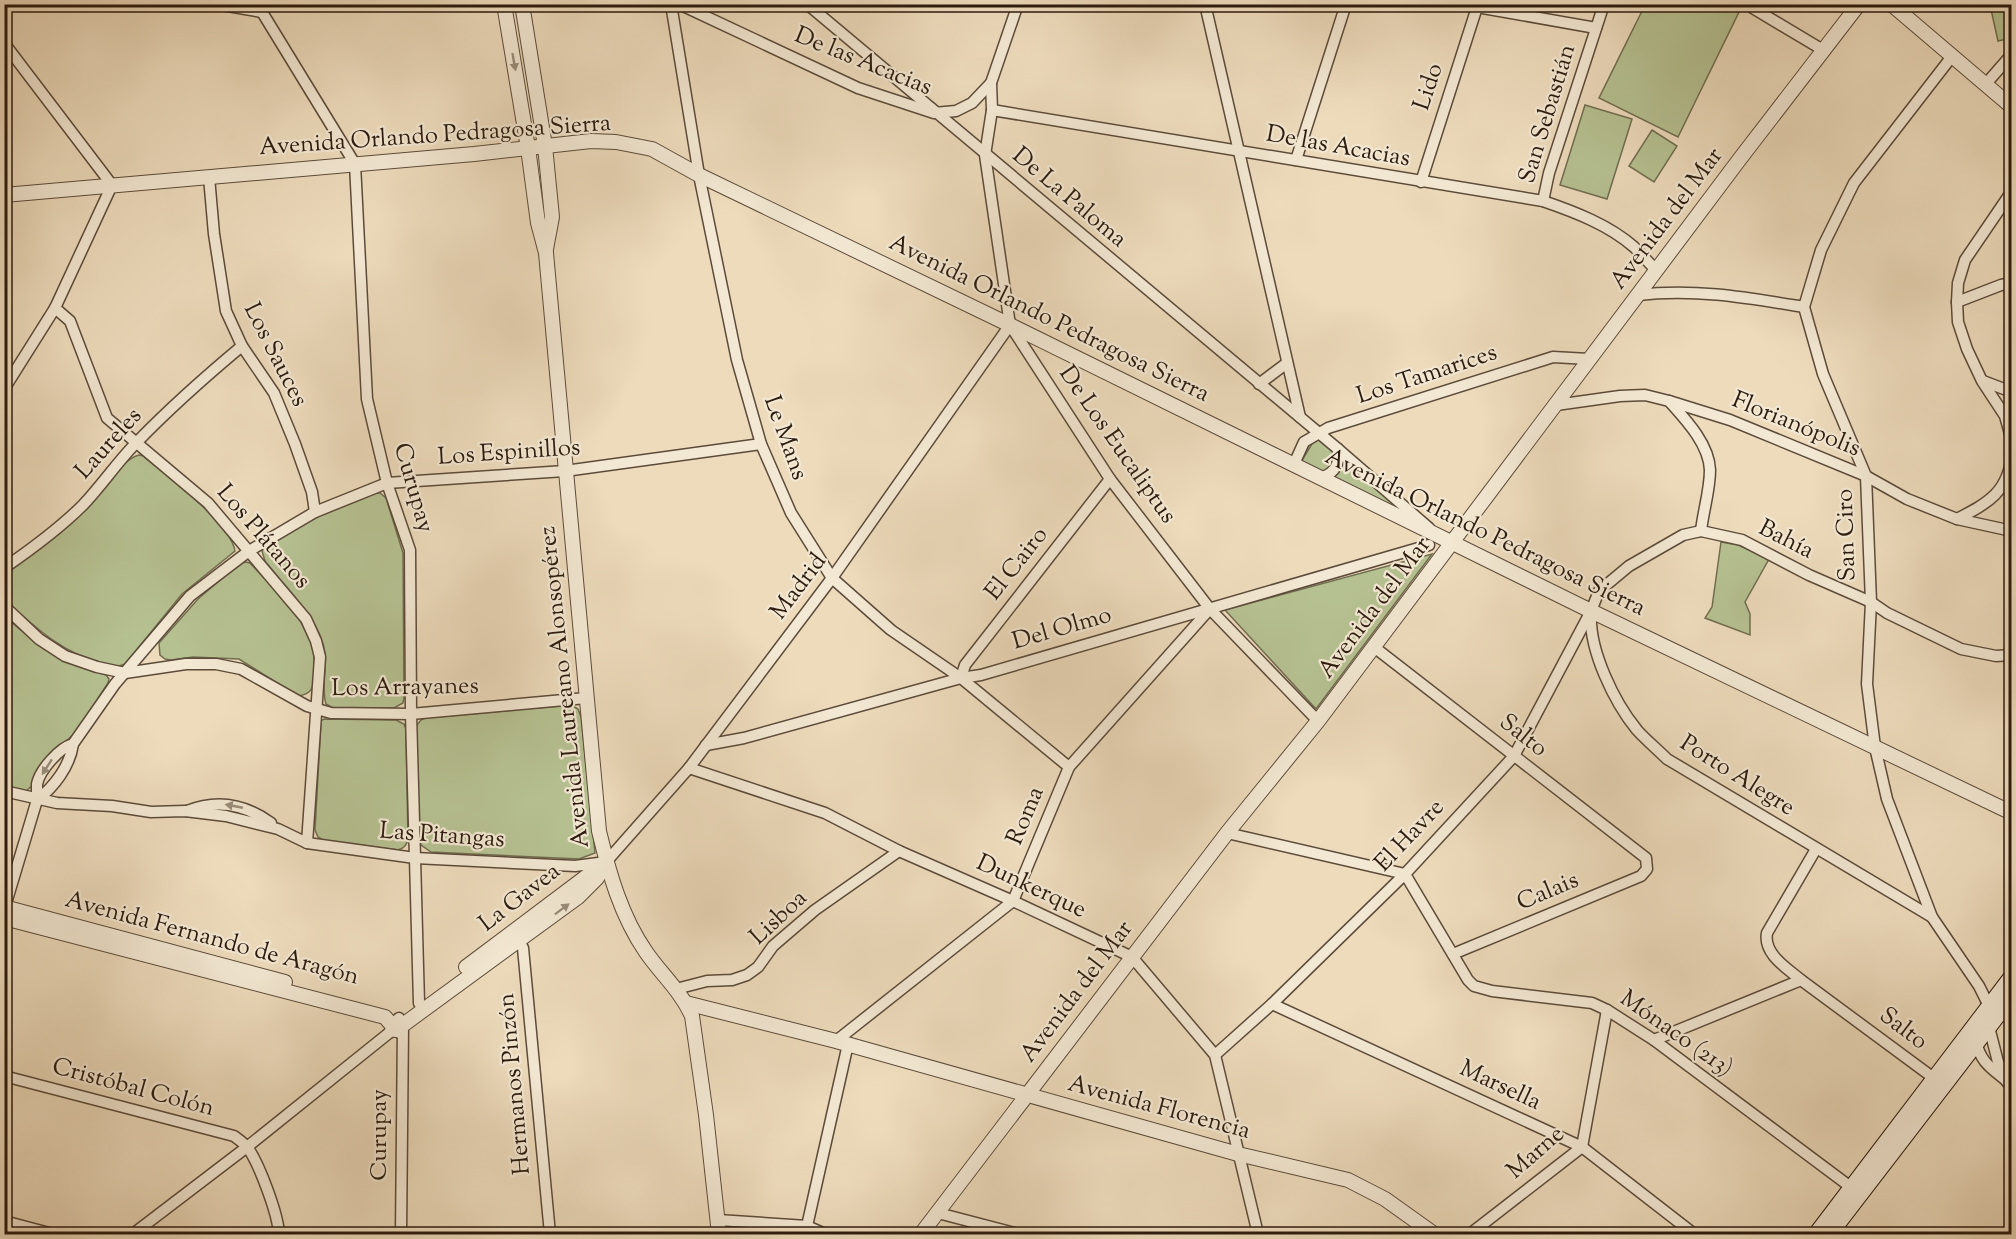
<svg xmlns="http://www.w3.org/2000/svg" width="2016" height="1239" font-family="'Sorts Mill Goudy',serif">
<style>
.green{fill:#b6c192;stroke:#716e50;stroke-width:1.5}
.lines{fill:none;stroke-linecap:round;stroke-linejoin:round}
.minor-casing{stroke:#5c4b3a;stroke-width:13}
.tertiary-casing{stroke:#5c4b3a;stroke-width:16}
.secondary-casing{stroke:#2c1b0e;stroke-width:17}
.minor{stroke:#f3e8d3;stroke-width:10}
.tertiary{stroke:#f3e8d3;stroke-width:14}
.secondary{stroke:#f3e8d3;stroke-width:15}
.oneway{fill:#998c7a}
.labels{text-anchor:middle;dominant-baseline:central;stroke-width:4.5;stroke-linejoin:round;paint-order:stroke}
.street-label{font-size:24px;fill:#2c1b0e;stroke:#f3e8d3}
</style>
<rect width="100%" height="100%" fill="#eddbbc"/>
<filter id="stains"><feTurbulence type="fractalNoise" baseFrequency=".00333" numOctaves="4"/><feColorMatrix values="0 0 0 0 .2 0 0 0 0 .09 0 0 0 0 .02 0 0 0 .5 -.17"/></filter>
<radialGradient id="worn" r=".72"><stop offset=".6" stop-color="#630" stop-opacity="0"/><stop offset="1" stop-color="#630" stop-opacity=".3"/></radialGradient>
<g class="green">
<polygon points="1645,5 1724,5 1739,12 1678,137 1599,98"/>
<polygon points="1990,5 2011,5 2011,38 1998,41"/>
<polygon points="1585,105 1632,119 1607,199 1560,185"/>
<polygon points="1652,130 1677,146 1654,182 1629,166"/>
<polygon points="1316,437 1405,513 1301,462"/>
<path d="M139,455L143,456C166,474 231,524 235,551L182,594L125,664C116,668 110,665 102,663C62,653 35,627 5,600L4,575C35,553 65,532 90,504C102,491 122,459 139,455Z"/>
<path d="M376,493H380L386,498L403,553L404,698L403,703L394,708H333L326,704C321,688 327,669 325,653C321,620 285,587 265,561L262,551L266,546L319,516Z"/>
<polygon points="1721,542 1738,545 1769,559 1745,602 1750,614 1750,635 1705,618 1712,607"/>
<polygon points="1432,554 1316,709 1225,610"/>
<path d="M246,562L250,563C271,586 307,619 313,650C315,658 314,669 314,678C313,689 311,694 298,696L239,659L193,657L171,660L165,659L160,655L159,643L198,599L239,564Z"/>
<polygon points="4,616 35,642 60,659 106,675 109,679 108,683 77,731 47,759 33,785 26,791 5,786"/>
<polygon points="571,705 578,709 581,717 595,853 579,859 431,852 421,845 419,838 416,726 421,720 425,718"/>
<path d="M324,719L396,720L404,724L406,729L408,840C406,846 404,848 398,850L323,840L318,837L315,830L321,721Z"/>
</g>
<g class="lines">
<g class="minor-casing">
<g id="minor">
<polyline points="216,4 262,12"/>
<polyline points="260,4 262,12 355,164 367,399 387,483 410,550 411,714 419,1003 423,1010"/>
<polyline points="671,4 699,175 737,360 761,444 791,513 832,578 891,630 961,678 1069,767"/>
<polyline points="679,4 858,88 934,113 956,111 972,103 991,83"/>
<polyline points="807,4 1338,449 1429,528"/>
<polyline points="1018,4 991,83 992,110 985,155 1010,325 1110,479 1210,609 1318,721"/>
<polyline points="1205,4 1300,417"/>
<polyline points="1460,4 1596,28"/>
<polyline points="1746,4 1823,50"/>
<polyline points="4,43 112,185 55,308 4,389"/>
<polyline points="1953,55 1854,183 1821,250 1804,307 1823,374 1866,476 1871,602 1867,684 1875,747 1887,799 1932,917 1979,986 1989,1006"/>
<polyline points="1985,85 2012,54"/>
<path d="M992,110L1543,201C1575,212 1609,225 1634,247C1642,255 1649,263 1657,271"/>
<polyline points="1296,160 1346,4"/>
<polyline points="209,177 214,234 226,311 242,346 274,393 295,444 312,492 315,512"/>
<polyline points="1421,182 1478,4"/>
<polyline points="2012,191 1965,260 1958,283 1957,302 1958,322 1967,349 1982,381 2005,416 2012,441"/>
<polyline points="1543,201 1549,173 1604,4"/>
<path d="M1638,295C1694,288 1749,298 1804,307"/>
<polyline points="1957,302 2001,285 2012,283"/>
<polyline points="55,308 70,321 107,418 208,503 306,619 316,641 320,657 307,843"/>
<polyline points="1983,381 2012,392"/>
<polyline points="1259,384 1287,363"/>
<path d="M1669,401C1686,420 1709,444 1710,470C1710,490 1703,512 1701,531"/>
<polyline points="1556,405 1620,396 1645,395 1669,401 1730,420 1866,476 1907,499 1957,519 2012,531"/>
<polyline points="1294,464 1304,442 1328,428 1553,357 1589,359"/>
<path d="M1323,477C1336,472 1340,463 1338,449"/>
<path d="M1957,519C1988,503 2009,492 2012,453"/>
<path d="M4,568C33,548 59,529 83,505C102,485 118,461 137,442C170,408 206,376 242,346"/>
<polyline points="4,606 39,639 65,656 97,667 125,673 186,664 216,664 241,669 307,706 331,713 411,714 586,698"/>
<path d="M1591,614C1589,650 1614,702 1637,730C1646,740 1657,749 1667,759L1932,917"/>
<polyline points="1374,647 1646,858 1647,869 1641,876 1453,954"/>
<polyline points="961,678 965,665 1110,479"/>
<polyline points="706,745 744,738 961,678 981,675 1429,545"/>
<polyline points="689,768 825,813 899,851 1013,901 1132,957 1215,1055 1258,1234"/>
<polyline points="4,791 57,803 112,806 151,812 185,811 226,816 278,829 307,843 415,858 575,866 606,862 689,768 832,578 1010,325"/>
<path d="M37,800C54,787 70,766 73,744L115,684L190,596L249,551L315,512L387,483L565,471L761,444"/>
<path d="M187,811C217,799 245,804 271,823"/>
<polyline points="1227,833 1405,874 1468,980 1474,986 1492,991 1592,1003 1607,1010 1654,1040 1852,1188"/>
<path d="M1816,849L1767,933C1763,954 1787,968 1801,980L1935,1079"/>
<path d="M4,910L37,800C37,795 37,789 37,784C40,770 59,748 73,744"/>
<polyline points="516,935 523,948 550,1234"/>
<polyline points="676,989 707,981 732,980 747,975 758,967 773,946 815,910 899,851"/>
<polyline points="1272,1004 1582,1147 1694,1234"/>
<polyline points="1989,1027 1998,1062 2007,1082"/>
<polyline points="390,1031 392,1024 399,1018 403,1024 401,1234"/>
<polyline points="1654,1040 1801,980"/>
<polyline points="836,1041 1013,901 1069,767 1209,610"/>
<path d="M1976,1041C1981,1066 1996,1070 2012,1086"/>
<polyline points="1215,1055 1272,1004 1405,874 1514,756 1591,611 1599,591 1629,566 1683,535 1701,531 1742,540 1809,575 1871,602 1887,613 1961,649 1996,656 2012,655"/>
<path d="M4,1076L234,1136C238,1139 245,1144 248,1148C260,1166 278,1214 279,1234"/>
<polyline points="938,1213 1018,1234"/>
<polyline points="718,1220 807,1226 825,1234"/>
<polyline points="4,1221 53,1234"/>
<polyline points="807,1226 848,1044"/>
<polyline points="133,1234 247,1147 389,1033 396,1030 402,1035"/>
<polyline points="1470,1234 1582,1147 1607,1010"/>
</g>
</g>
<g class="tertiary-casing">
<g id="tertiary">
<path d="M504,4L528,148L538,223L546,253L599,831C609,873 621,916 646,952C661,974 681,991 692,1016L706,1115L719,1234"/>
<polyline points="522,4 545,146 552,217 546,249"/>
<polyline points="1891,4 2012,107"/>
<polyline points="4,195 474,154 591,141 616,142 652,149 699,175 1010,325 1591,611 2012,813"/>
<polyline points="4,907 285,982"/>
<polyline points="4,918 385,1017 396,1030 578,897 597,878 606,862"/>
<polyline points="466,967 599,867"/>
<polyline points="686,1003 836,1041 1238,1154 1348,1180 1385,1199 1434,1234"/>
<polyline points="921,1234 1227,833 1318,721 1739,160 1859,4"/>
</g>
</g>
<g class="secondary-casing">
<g id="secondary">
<polyline points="1816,1234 2012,976"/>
<polyline points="1830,1234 2012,997"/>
</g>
</g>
<use href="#minor" class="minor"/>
<use href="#tertiary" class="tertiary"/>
<use href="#secondary" class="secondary"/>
</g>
<defs><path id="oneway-solid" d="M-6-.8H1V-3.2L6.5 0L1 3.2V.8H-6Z" transform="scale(1.5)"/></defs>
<g class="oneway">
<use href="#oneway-solid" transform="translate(514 62) rotate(80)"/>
<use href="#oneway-solid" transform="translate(47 767) rotate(123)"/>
<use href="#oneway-solid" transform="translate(234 806) rotate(-169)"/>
<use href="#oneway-solid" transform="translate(562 909) rotate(-37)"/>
</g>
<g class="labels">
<g class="street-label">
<text transform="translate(863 62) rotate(22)">De las Acacias</text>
<text transform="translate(1429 87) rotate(-72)">Lido</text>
<text transform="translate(1548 114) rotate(-73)">San Sebastián</text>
<text transform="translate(435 136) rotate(-4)">Avenida Orlando Pedragosa Sierra</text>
<text transform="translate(1338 147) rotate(10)">De las Acacias</text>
<text transform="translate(1069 198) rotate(40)">De La Paloma</text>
<text transform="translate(1667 219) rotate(-53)">Avenida del Mar</text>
<text transform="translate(1049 319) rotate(26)">Avenida Orlando Pedragosa Sierra</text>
<text transform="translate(275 355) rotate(63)">Los Sauces</text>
<text transform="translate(1427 375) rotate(-18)">Los Tamarices</text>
<text transform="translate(1796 425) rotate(22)">Florianópolis</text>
<text transform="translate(785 438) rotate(70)">Le Mans</text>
<text transform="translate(109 444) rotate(-48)">Laureles</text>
<text transform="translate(1117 445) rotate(55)">De Los Eucaliptus</text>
<text transform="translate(509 453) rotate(-4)">Los Espinillos</text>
<text transform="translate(413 488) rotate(74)">Curupay</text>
<text transform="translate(1485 533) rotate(26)">Avenida Orlando Pedragosa Sierra</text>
<text transform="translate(1847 535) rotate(-92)">San Ciro</text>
<text transform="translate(263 537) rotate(49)">Los Plátanos</text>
<text transform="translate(1786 540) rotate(27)">Bahía</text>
<text transform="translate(1017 564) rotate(-52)">El Cairo</text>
<text transform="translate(799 587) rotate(-53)">Madrid</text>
<text transform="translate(1375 608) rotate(-53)">Avenida del Mar</text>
<text transform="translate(1062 629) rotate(-16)">Del Olmo</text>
<text transform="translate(565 687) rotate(-96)">Avenida Laureano Alonsopérez</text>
<text transform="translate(405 688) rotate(-1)">Los Arrayanes</text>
<text transform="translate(1523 736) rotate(38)">Salto</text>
<text transform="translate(1737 776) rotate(32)">Porto Alegre</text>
<text transform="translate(1026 816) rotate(-67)">Roma</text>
<text transform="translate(442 836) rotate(4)">Las Pitangas</text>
<text transform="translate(1410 836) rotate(-47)">El Havre</text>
<text transform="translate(1031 887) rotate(25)">Dunkerque</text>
<text transform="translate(1548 892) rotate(-23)">Calais</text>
<text transform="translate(520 898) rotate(-38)">La Gavea</text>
<text transform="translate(779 918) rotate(-43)">Lisboa</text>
<text transform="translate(212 939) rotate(15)">Avenida Fernando de Aragón</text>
<text transform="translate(1077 992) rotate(-53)">Avenida del Mar</text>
<text transform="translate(1903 1029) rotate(37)">Salto</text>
<text transform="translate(1676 1034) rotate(35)">Mónaco (213)</text>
<text transform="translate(515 1084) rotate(-95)">Hermanos Pinzón</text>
<text transform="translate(1500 1086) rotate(25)">Marsella</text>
<text transform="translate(133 1088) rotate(15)">Cristóbal Colón</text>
<text transform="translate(1159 1108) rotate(15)">Avenida Florencia</text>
<text transform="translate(380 1135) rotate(-90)">Curupay</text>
<text transform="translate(1536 1153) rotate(-41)">Marne</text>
</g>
</g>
<rect width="2016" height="1239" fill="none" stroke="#eddbbc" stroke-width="24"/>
<rect x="6" y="6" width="2004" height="1227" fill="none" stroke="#2c1b0e" stroke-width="3"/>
<rect x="12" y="12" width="1992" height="1215" fill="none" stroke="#2c1b0e" stroke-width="1.5"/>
<rect width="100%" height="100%" filter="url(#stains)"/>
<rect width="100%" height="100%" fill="url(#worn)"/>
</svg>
